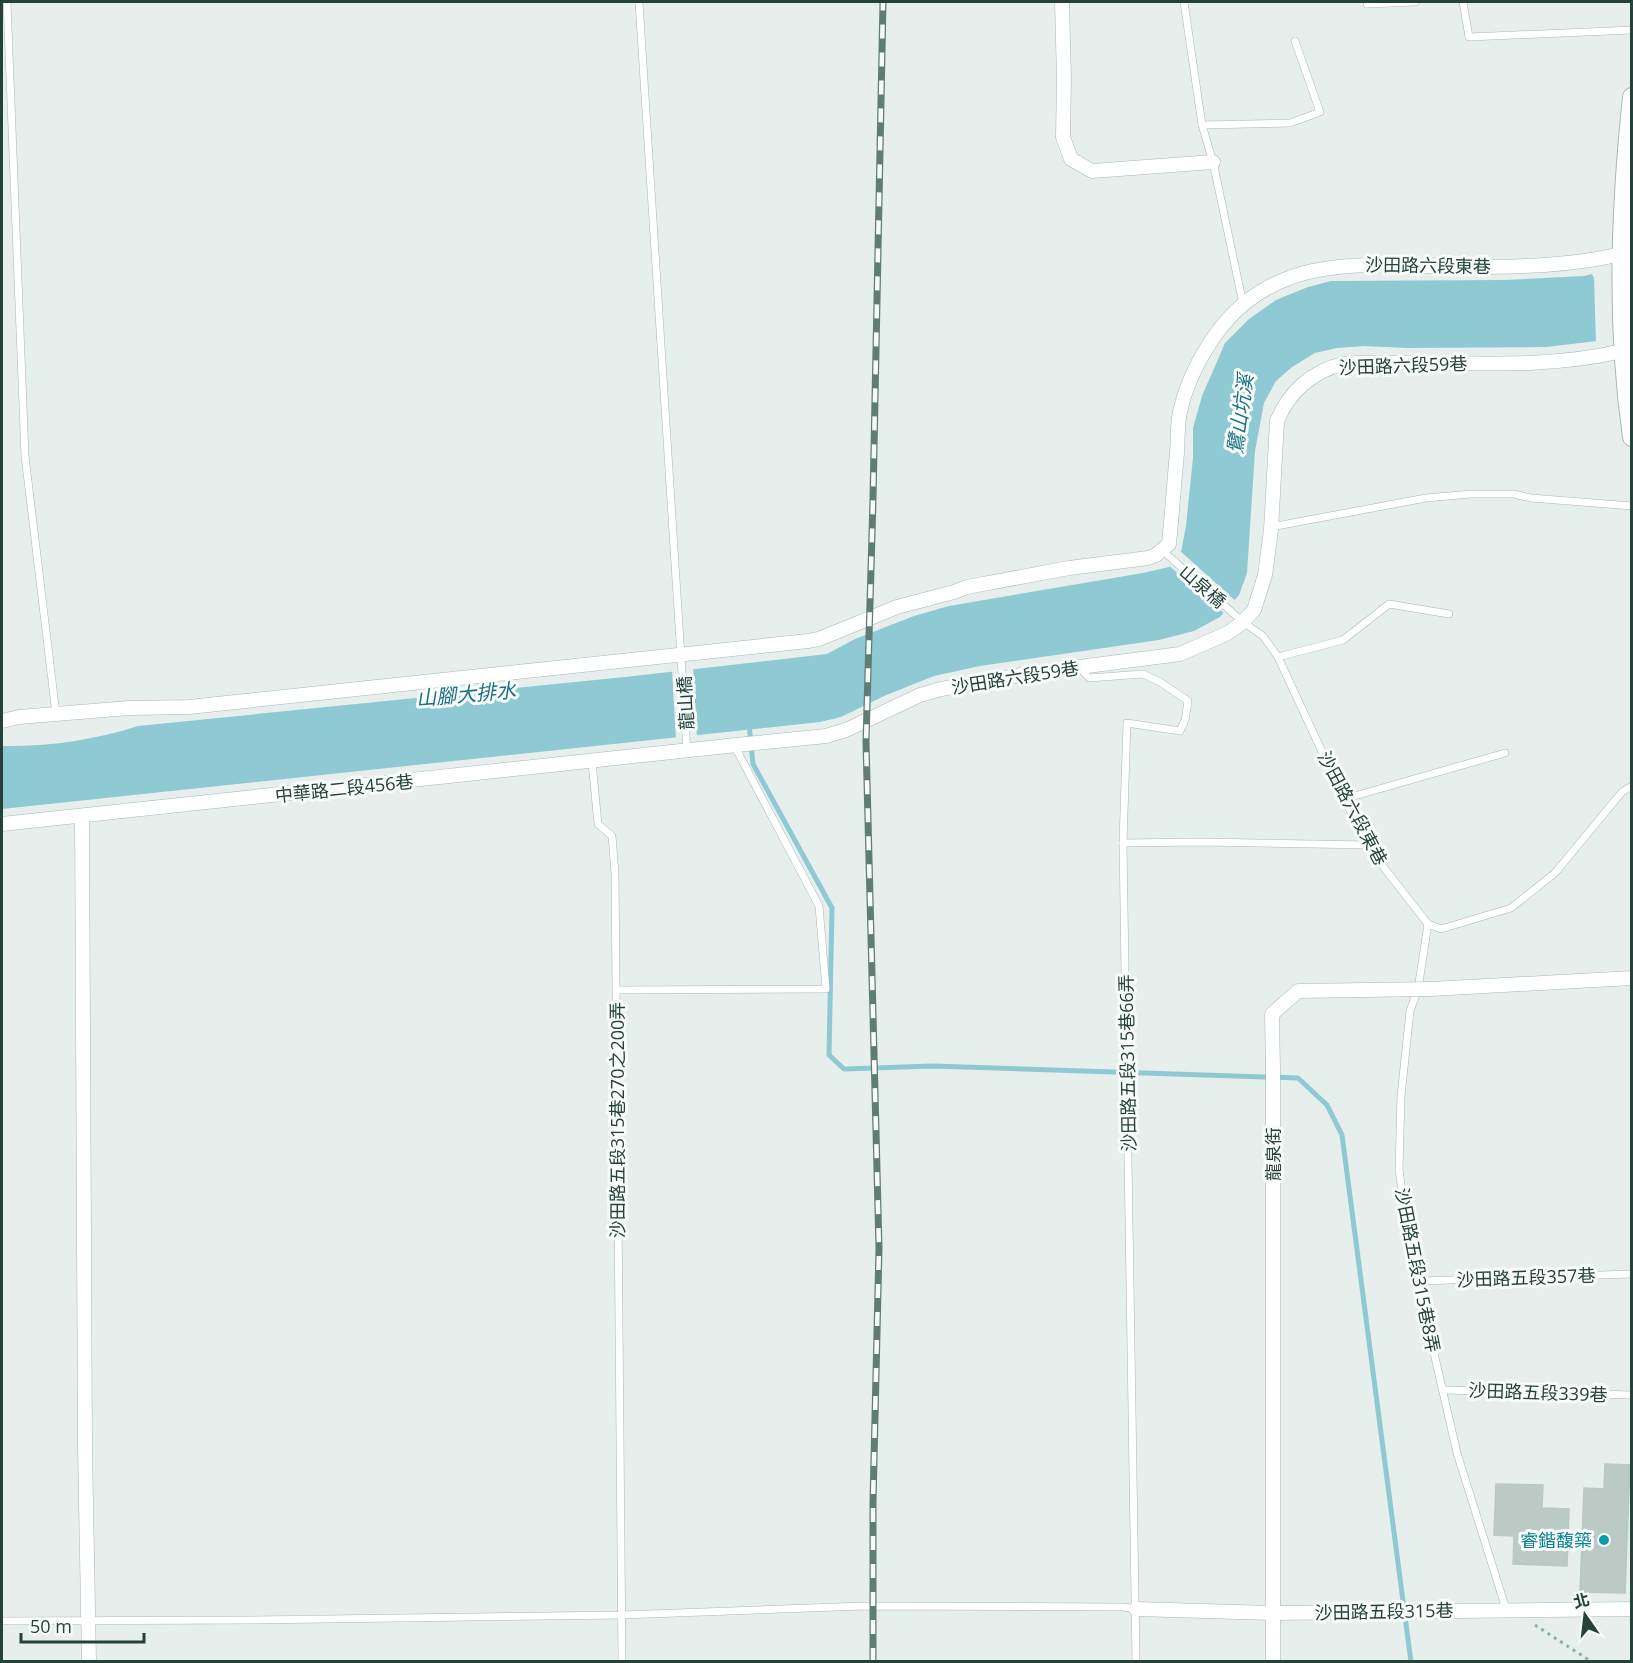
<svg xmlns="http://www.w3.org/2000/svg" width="1633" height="1663" font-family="'Open Sans','Noto Sans TC',sans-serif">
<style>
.water{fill:#8ec9d4}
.pier{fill:#e6efeb}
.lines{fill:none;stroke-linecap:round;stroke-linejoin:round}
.stream{stroke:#8ec9d4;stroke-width:5}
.building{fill:#bbcac4;stroke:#b8c9c2;stroke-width:1.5}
.service-casing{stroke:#a8b8b2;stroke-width:8}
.minor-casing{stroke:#a8b8b2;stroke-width:15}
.tertiary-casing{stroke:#a8b8b2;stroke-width:20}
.path{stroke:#86b3a5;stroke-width:3;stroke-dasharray:3 4.5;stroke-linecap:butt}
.service{stroke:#fff;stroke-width:7}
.minor{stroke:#fff;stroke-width:14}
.tertiary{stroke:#fff;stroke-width:18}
.rail-casing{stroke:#5f7d75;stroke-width:7}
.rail{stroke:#f7fbf9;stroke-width:4.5;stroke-dasharray:14;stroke-linecap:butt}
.minor-bridge-casing{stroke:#a8b8b2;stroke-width:15;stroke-linecap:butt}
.minor-bridge{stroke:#fff;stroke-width:14}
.culture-dot{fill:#0f9aa8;stroke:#f7fbf9;stroke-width:2}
.labels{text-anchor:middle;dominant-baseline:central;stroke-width:6;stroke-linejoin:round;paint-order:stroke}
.street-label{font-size:18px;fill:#24423a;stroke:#f7fbf9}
.culture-label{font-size:18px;fill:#0d838f;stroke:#f7fbf9;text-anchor:end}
.water-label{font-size:20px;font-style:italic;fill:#1c6f80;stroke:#f7fbf9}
</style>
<rect width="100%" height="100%" fill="#e6efeb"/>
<path class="water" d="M1631,264V337L1546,347L1407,348L1364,346L1337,348L1315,353L1292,367L1276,381L1264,403L1255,451L1247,573L1239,595L1220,617L1194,631L1159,640L980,666L934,676L884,696L841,717L820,722L2,809V746C48,747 94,740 138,726L625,677L827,654L855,639L914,616L949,606L1143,573L1169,567L1181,552L1186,526L1193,458V428L1202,396L1225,343L1249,319L1276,300L1308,287L1331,281L1505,280L1584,276Z"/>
<g class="pier">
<polygon points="1632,261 1632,340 1594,346 1596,344 1594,278 1590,271"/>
<polygon points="1179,550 1237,602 1226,615 1167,564"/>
<polygon points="693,666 697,737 676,740 672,669"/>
</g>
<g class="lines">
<polyline class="stream" points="749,724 753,764 832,908 829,1055 844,1069 933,1066 1298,1078 1327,1105 1342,1135 1411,1662"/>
</g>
<g class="building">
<polygon points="1605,1464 1630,1465 1625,1593 1580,1592 1584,1488 1604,1489"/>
<polygon points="1496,1484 1543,1485 1542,1508 1569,1509 1567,1566 1513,1564 1514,1536 1494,1535"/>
</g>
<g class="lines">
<g class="service-casing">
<g id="service">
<polyline points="7,2 25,456 56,714"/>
<polyline points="639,2 687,751"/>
<polyline points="1184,2 1202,125 1213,162 1243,304"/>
<polyline points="1463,2 1469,37 1632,30"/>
<polyline points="1367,4 1415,2"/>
<polyline points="1202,125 1290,123 1320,112 1295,41"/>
<polyline points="1271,527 1426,498 1471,494 1514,494 1531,498 1632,506"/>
<polyline points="1163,551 1243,622 1263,636 1278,657 1344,799 1369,845 1385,869 1428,924 1441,929 1511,908 1555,873 1622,792 1632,786"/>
<polyline points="1278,657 1343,640 1389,604 1449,614"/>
<polyline points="1079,667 1089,678 1143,674 1160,682 1188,701 1185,720 1180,731 1127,723 1123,843 1136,1662"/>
<polyline points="592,762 598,824 612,836 615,873 622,1662"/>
<polyline points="1344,799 1505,753"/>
<polyline points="1123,843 1202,842 1369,845"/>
<polyline points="1428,924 1418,989 1410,1011 1401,1096 1399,1169 1405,1214 1421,1281 1434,1353 1457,1453 1506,1609"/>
<polyline points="617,990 826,989 819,906 734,745"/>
<polyline points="1421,1281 1632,1274"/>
<polyline points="1444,1390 1632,1395"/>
<polyline points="2,1621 252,1620 622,1615 863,1606 1124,1607 1136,1609"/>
</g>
</g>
<g class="minor-casing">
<g id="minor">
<polyline points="1062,2 1064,79 1063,137 1071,159 1092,171 1213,162"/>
<path d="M2,721L19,717L129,708L189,707L808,641L819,639L897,607L954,592L967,587L1069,568L1148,558L1156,555L1169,544C1172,514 1174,484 1177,453C1178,440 1177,426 1180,412C1186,384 1199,358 1216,334C1278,248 1375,266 1467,267C1519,267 1571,266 1621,254"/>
<polyline points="82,816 85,1448 89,1662"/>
<path d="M2,824L746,744L826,736L846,730L920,695L941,689L1033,673L1180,654L1228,633L1242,623L1254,610L1265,575L1271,530L1277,421C1289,392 1312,371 1343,364C1436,358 1531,373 1622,351"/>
<polyline points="1431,989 1632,978"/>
<polyline points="1273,1069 1273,1662"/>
<polyline points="1136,1609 1274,1613 1632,1609"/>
</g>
</g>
<g class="tertiary-casing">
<path id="tertiary" d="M1632,97C1620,211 1616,324 1632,437"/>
</g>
<polyline class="path" points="1535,1625 1592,1662"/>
<use href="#service" class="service"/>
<use href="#minor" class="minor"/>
<use href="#tertiary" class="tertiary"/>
<g class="rail-casing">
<polyline id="rail" points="873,1662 873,1502 879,1248 866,742 873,499 883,2"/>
</g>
<use href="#rail" class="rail"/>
<g class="minor-bridge-casing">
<polyline id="minor-bridge" points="1273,1069 1272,1014 1298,991 1431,989"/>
</g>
<use href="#minor-bridge" class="minor-bridge"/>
</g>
<circle class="culture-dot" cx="1604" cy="1540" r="6"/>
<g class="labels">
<g class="street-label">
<text transform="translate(1428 265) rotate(1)">沙田路六段東巷</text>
<text transform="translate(1403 365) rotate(-2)">沙田路六段59巷</text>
<text transform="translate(1203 586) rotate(41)">山泉橋</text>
<text transform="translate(1015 677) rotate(-9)">沙田路六段59巷</text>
<text transform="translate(685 703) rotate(-93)">龍山橋</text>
<text transform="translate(344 788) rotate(-6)">中華路二段456巷</text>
<text transform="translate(1353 808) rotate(62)">沙田路六段東巷</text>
<text transform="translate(1127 1063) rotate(-91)">沙田路五段315巷66弄</text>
<text transform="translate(617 1120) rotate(-90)">沙田路五段315巷270之200弄</text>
<text transform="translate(1273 1154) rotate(-90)">龍泉街</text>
<text transform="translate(1418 1270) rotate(79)">沙田路五段315巷8弄</text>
<text transform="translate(1526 1277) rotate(-2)">沙田路五段357巷</text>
<text transform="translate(1538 1392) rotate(2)">沙田路五段339巷</text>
<text transform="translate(1384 1611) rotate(-1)">沙田路五段315巷</text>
</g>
<g class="culture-label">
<text x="1592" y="1540">睿鍇馥築</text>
</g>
<g class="water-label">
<text transform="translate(1240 414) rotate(-82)">鷺山坑溪</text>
<text transform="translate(466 694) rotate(-5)">山腳大排水</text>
</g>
</g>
<rect width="1633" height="1663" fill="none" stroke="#24423a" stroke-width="6"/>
<g transform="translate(1585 1615) rotate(346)" stroke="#f7fbf9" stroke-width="4.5" paint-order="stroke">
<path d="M0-4.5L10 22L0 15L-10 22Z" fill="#24423a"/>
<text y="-9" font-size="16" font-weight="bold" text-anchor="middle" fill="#24423a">北</text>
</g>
<path d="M21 1633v9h123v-9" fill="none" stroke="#24423a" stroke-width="3"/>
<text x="30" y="1633" font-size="18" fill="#24423a" stroke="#f7fbf9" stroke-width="4.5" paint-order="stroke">50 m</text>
</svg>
